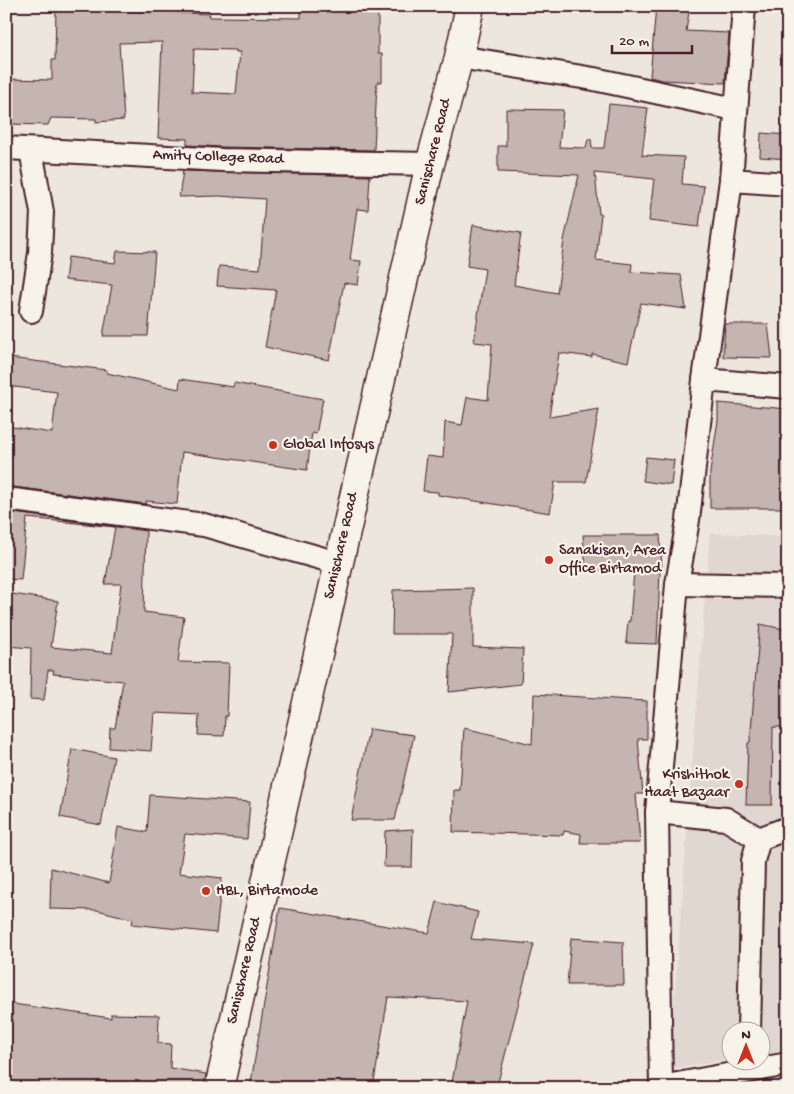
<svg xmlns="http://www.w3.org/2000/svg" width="794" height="1094" font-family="'Gochi Hand',sans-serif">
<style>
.built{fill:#e0d7d0}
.building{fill:#c4b5b0;stroke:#4a1f2b;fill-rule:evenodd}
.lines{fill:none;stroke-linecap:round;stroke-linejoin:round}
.minor-casing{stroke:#4a1f2b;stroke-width:26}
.tertiary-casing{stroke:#4a1f2b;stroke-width:31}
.minor{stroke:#f7f3e8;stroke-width:22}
.tertiary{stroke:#f7f3e8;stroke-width:28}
.poi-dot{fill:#c8321e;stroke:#f7f3e8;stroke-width:2}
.labels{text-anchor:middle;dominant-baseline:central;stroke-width:4.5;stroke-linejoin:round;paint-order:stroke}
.street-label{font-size:16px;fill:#4a1f2b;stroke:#f7f3e8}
.poi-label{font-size:16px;fill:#4a1f2b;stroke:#f7f3e8;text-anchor:start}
</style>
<rect width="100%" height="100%" fill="#ece6dd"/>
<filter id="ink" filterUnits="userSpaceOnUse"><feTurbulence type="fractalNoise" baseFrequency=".02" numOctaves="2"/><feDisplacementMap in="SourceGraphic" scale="10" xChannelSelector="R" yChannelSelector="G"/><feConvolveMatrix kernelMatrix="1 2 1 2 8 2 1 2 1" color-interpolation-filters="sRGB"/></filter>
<g filter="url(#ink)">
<polygon class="built" points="710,533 788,537 788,1050 762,1054 762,1032 732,1032 731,1059 669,1069"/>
<g class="building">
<path d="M56,6H128V11L210,14L209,17L301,18V6H378V54H382V82H377L374,150L222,147L187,145V139L158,138L162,42L119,43L124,120L96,122V119L51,118L48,125L6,124V79L52,80V60H55ZM194,49L236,50V52H240L236,94L192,92Z"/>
<polygon points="656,6 690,6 686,31 729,33 725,83 662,80 650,77"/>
<polygon points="609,104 648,108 642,155 684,157 682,184 704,186 699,227 649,221 654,179 595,173 599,214 601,214 596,260 632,264 631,272 681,275 686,309 641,303 628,362 592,354 592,357 559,353 549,417 599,409 586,482 555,482 550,513 438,495 438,492 423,491 427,456 443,458 445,422 462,425 467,397 488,400 492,344 474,342 485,269 467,266 473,225 521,233 514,285 557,293 564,240 579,175 498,172 498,146 506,146 506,109 563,110 559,147 586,148 588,139 591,139 592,148 604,148"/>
<polygon points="761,133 788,135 788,159 760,157"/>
<polygon points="183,171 370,176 368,210 357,209 350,260 361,261 358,285 344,283 329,360 265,347 276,290 217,286 219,266 260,269 265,199 219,196 179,197"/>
<polygon points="117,251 155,252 148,336 103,336 112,285 65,280 68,257 115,263"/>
<polygon points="725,324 768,324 772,358 723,357"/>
<polygon points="9,358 107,370 107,373 179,389 180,379 233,387 234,383 323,399 316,434 312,433 307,470 182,452 177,504 146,501 146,504 6,486 6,426 52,433 57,392 6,386"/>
<polygon points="718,403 788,409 788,508 710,508 710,472 718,420"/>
<polygon points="646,457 674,460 671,485 643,481"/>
<polygon points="6,512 146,531 144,612 184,617 178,662 229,663 227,716 225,716 224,736 198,735 199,715 154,713 151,751 109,748 110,728 115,728 123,681 53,674 54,670 48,670 44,700 30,699 31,648 6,646 6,593 58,601 51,647 112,653 121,584 105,584 115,527 27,518 21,580 6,579"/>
<polygon points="583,535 660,535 662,571 660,571 657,644 626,643 628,621 630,621 634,571 586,570"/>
<polygon points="473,588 473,647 523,649 521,684 449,692 452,634 392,634 393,590"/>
<polygon points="760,624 788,630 788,727 773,727 772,805 746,805 748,743 750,742"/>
<polygon points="534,694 647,701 647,739 638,739 643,794 636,794 640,843 580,843 581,834 564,831 563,835 453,832 454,790 460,790 464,728 532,744"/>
<polygon points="369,729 414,735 395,820 351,820"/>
<polygon points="72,749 114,757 101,825 60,817"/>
<polygon points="150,795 250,802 247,839 185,834 179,873 222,878 216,933 132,924 133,919 97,910 50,909 51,868 109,883 118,827 147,832"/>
<polygon points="413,829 412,867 384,867 385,831"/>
<polygon points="437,902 478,912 471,939 534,944 498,1082 462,1088 451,1088 467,1001 388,997 373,1088 250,1088 280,908 429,933"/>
<polygon points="571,938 623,942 624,985 567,985"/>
<polygon points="6,1003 111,1018 111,1014 159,1015 158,1043 171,1044 170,1068 206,1074 204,1088 6,1088 8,1025 6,1024"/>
</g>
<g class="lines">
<g class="minor-casing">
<g id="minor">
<polyline points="744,6 731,180 704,380 688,520 677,584 657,812 661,1087 788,1064"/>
<polyline points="459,57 594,79 735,109"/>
<polyline points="6,148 222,160 430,164"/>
<polyline points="31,150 42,212 40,253 31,311"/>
<polyline points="731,180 788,184"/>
<polyline points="704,380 788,387"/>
<polyline points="6,499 204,525 338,563"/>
<polyline points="677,584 788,586"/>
<polyline points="657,812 726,819 759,839"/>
<polyline points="749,1032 753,861 759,839 788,828"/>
</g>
</g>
<g class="tertiary-casing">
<polyline id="tertiary" points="219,1088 430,164 459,57 470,6"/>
</g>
<use href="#minor" class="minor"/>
<use href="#tertiary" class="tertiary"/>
</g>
</g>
<g class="poi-dot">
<circle cx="273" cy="445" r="5"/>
<circle cx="549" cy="560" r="5"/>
<circle cx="739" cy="784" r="5"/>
<circle cx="206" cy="891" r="5"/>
</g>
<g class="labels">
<g class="street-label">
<text transform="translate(434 152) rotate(-76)">Sanischare Road</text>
<text transform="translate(218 158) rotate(2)">Amity College Road</text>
<text transform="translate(342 546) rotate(-77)">Sanischare Road</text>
<text transform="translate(245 971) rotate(-77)">Sanischare Road</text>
</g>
<g class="poi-label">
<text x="283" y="445">Global Infosys</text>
<text x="559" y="551">Sanakisan, Area<tspan x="559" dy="18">Office Birtamod</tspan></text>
<text x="729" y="775" text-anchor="end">Krishithok<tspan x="729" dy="18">Haat Bazaar</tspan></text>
<text x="216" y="891">HBL, Birtamode</text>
</g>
</g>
<rect width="794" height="1094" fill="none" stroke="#f7f3e8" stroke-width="25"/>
<rect x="12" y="12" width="769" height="1069" fill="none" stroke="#4a1f2b" stroke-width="2" filter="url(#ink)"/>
<g transform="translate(746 1046)"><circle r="24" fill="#f7f3e8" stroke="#b29e9c"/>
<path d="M0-4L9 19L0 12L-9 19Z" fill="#c8321e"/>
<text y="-8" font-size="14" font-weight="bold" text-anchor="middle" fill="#4a1f2b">N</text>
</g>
<path d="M612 45v8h80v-8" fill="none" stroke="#4a1f2b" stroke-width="2.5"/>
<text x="619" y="45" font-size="15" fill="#4a1f2b" stroke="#f7f3e8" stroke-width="4" paint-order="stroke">20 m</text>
</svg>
